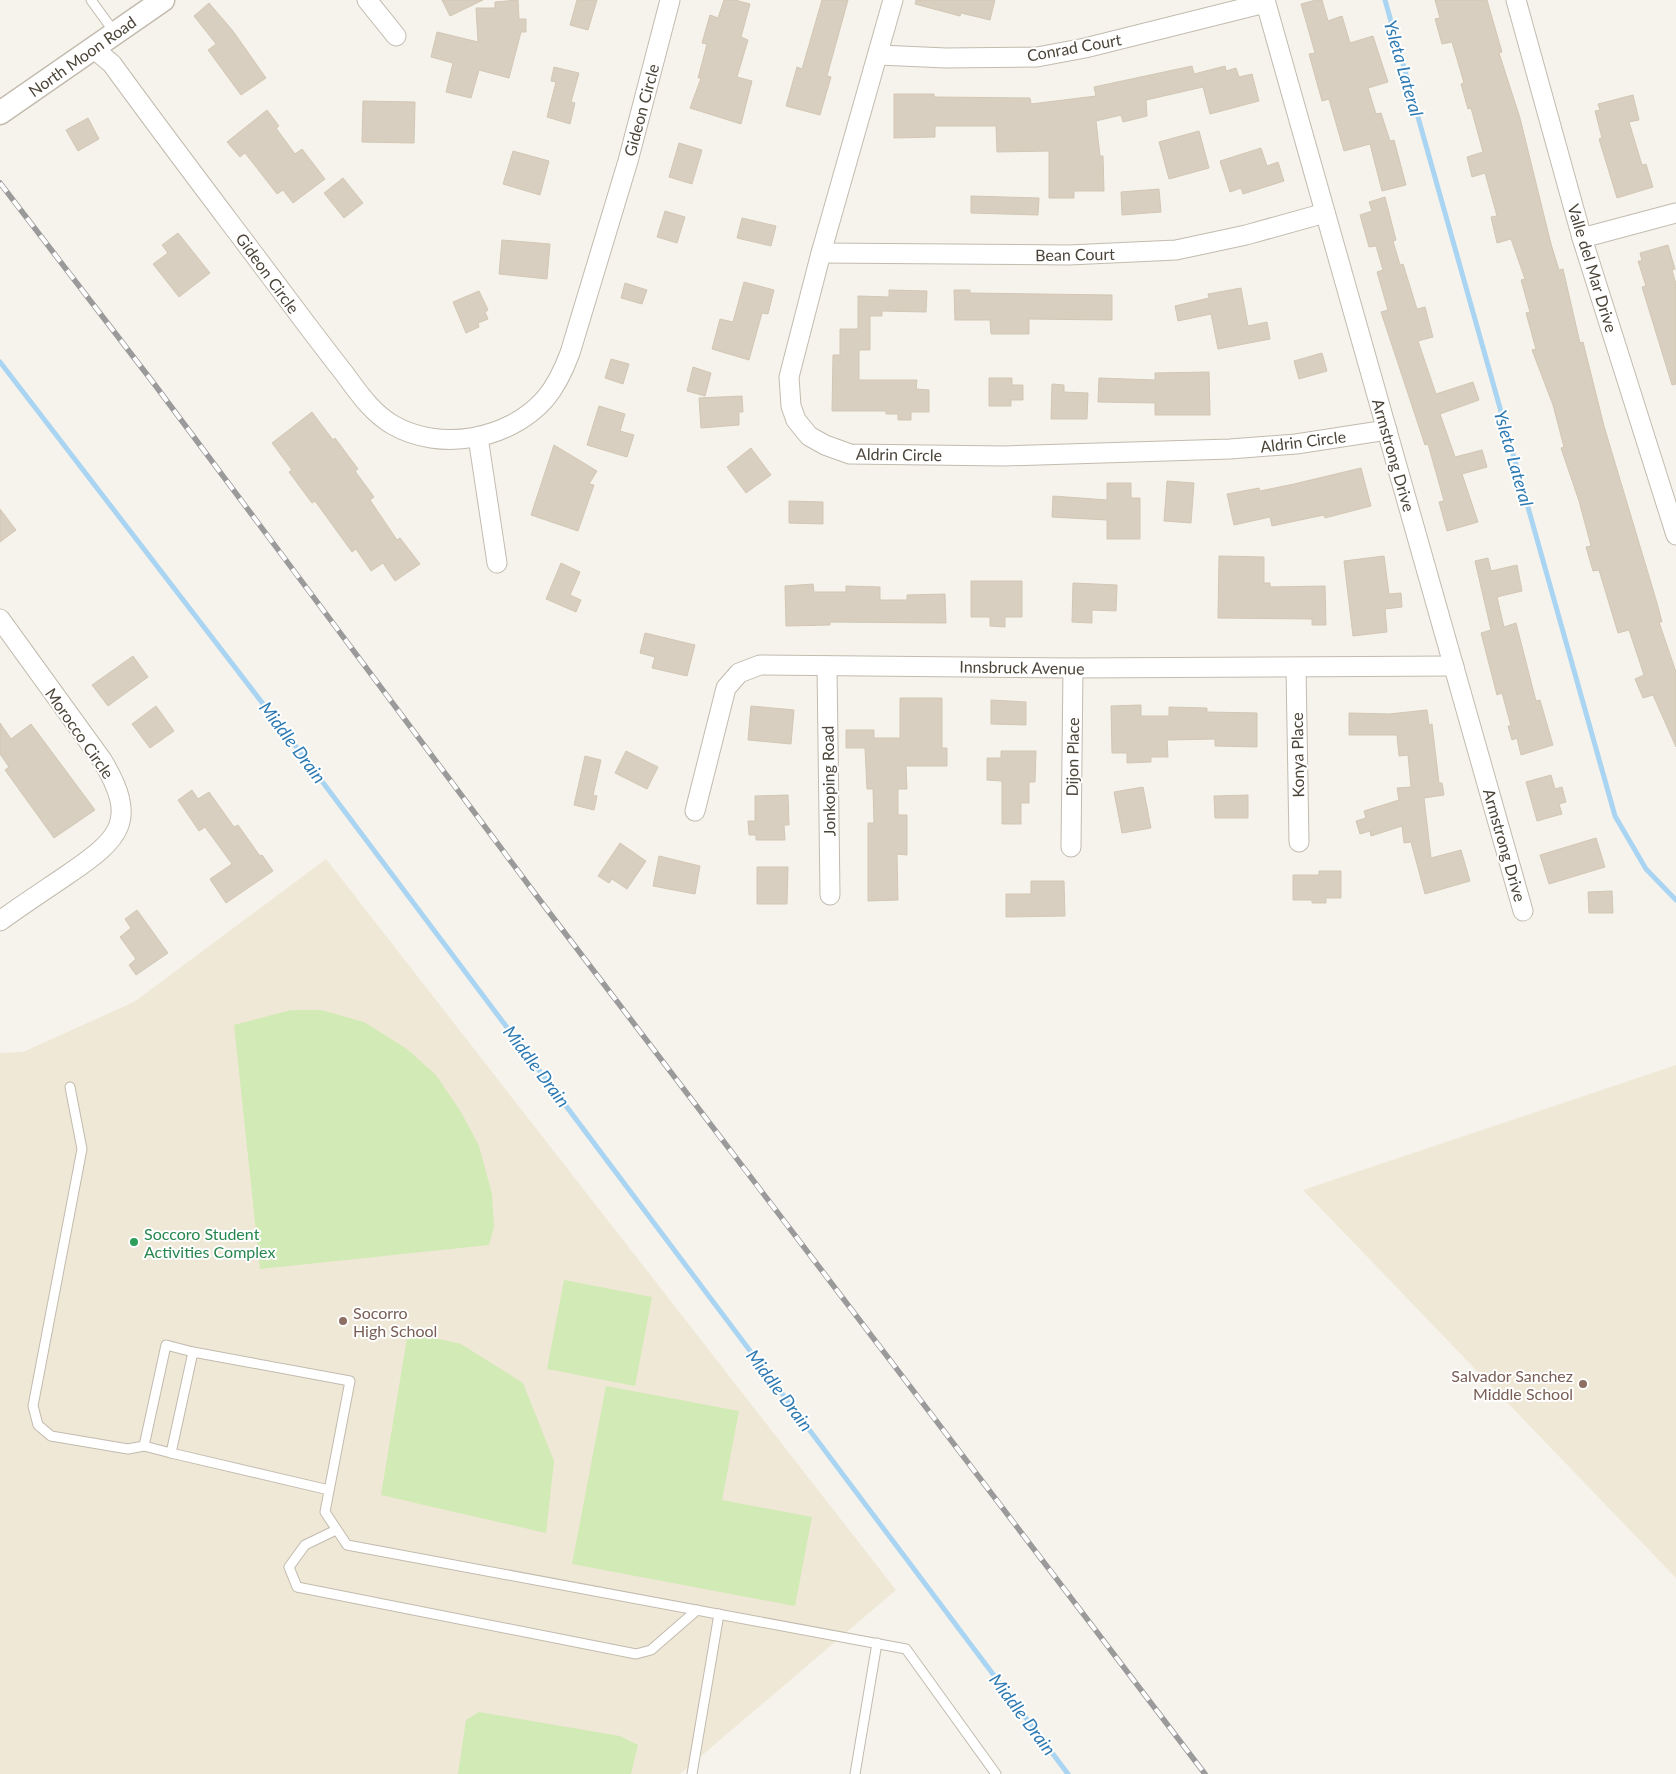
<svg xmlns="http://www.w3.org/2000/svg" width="1676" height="1774" font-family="Lato,sans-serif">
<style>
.education{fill:#efe8d6}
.green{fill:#d2eab5}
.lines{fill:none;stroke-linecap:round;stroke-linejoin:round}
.stream{stroke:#a9d4f2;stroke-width:5}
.building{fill:#d8cfc1;stroke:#d3c7b4}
.service-casing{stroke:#c2bbae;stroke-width:11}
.minor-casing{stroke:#c2bbae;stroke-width:21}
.tertiary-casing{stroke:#c2bbae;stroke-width:25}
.service{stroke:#fff;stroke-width:9}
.minor{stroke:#fff;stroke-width:19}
.tertiary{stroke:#fff;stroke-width:22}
.rail-casing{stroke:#9a9a9a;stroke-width:5.5}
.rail{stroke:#fff;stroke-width:4;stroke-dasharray:11;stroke-linecap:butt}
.leisure-dot{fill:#2e9e5b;stroke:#fff;stroke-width:2}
.education-dot{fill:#8d6e63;stroke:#fff;stroke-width:2}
.labels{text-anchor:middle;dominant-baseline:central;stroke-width:4;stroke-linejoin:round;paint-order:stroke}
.street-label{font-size:16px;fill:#4b4439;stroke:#fff}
.leisure-label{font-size:16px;fill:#27864d;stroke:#fff;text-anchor:start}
.education-label{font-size:16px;fill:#785e54;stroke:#fff;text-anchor:start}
.water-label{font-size:18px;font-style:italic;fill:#2e7ab2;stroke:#fff}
</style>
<rect width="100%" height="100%" fill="#f6f3ec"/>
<g class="education">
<polygon points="326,859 896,1590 680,1774 0,1774 0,1053 23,1052 134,1002"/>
<polygon points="1676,1065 1676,1578 1303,1190"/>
</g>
<g class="green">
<polygon points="291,1010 321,1010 364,1022 407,1049 436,1075 461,1112 479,1146 492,1194 494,1227 489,1245 260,1269 234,1025"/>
<polygon points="564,1280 652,1297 635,1386 547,1369"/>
<polygon points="408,1332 461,1344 523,1383 554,1461 546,1533 381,1495"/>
<polygon points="606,1386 739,1411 722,1500 812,1517 795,1606 572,1564"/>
<polygon points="479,1712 620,1736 638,1745 631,1774 458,1774 466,1720"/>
</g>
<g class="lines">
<g class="stream">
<polyline points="1385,0 1615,816 1646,869 1676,900"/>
<polyline points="0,362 297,748 1068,1774"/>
</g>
</g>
<g class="building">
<polygon points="442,0 483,0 450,16"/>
<polygon points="518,0 519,19 526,19 526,32 521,32 509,78 479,70 471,98 446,92 453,63 431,57 437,32 478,42 476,8 495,8 495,2"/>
<polygon points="577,0 597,0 588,30 570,25"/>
<polygon points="724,0 735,0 750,4 741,37 748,40 737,77 752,81 741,124 690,108 701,78 698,78 707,44 702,43 710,15 718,18"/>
<polygon points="822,0 848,0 827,76 831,77 820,115 786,106 797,67 802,69"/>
<polygon points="916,0 995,0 990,20 961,13 960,16 915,4"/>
<polygon points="1316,0 1322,0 1328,21 1342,16 1350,43 1373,36 1388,82 1368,88 1376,114 1381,113 1390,141 1394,140 1406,185 1382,191 1370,144 1344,151 1329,99 1322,101 1309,54 1315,53 1301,4"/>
<polygon points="1435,0 1487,0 1502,52 1499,53 1520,118 1551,244 1559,270 1563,269 1580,343 1583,342 1604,426 1657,603 1662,622 1659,622 1676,672 1676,747 1653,695 1643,698 1635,679 1644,675 1629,630 1618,633 1599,570 1593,571 1586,547 1591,546 1579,501 1561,448 1564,447 1553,405 1532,350 1536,349 1526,313 1530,312 1521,280 1525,279 1511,239 1497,243 1491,217 1497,216 1485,173 1472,177 1467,157 1483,152 1471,108 1468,109 1461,84 1464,83 1452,42 1442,44 1435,19 1440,18"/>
<polygon points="209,3 233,31 266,78 241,95 208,50 216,44 194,16"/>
<polygon points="1192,66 1194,74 1225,66 1226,71 1236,68 1239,77 1252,74 1259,101 1210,114 1203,87 1146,100 1147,116 1123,122 1121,115 1096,121 1100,156 1103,156 1104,191 1074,191 1074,198 1049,198 1049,151 997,152 996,126 935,126 935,137 894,138 894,94 934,94 934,97 1030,98 1031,104 1096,96 1094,87"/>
<polygon points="554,67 579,73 571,102 575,103 570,124 547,117 556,82 551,81"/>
<polygon points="1633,95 1639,120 1629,122 1642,165 1646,164 1653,187 1617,198 1599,139 1602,138 1595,111 1600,110 1598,104"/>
<polygon points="363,101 415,102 414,143 362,142"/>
<polygon points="267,110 279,126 276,128 295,154 302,149 325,179 293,203 283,190 277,194 245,153 240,157 227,142"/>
<polygon points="88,118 99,139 78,151 66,130"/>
<polygon points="1199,131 1209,168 1169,179 1159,142"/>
<polygon points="679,143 702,150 692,184 669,177"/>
<polygon points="1261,148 1267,166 1278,162 1284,181 1243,194 1241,188 1230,192 1220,161"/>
<polygon points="513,151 549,161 540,195 503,184"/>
<polygon points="343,178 363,203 344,218 324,193"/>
<polygon points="1159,189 1161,212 1122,215 1121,192"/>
<polygon points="971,196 1039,198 1038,215 971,213"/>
<polygon points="1385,197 1396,240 1393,241 1400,265 1403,264 1417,309 1425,307 1433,337 1418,341 1436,394 1473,382 1479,400 1440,414 1455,457 1482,450 1487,467 1462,474 1478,522 1447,531 1439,502 1444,501 1428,444 1425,445 1381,312 1388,310 1377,272 1383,270 1376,246 1369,247 1360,215 1372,211 1369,202"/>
<polygon points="665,211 685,217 677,243 657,237"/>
<polygon points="742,218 776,226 771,246 737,238"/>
<polygon points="178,233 210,273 179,297 153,264 168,253 162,245"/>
<polygon points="502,240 550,244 547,279 499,274"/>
<polygon points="1668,245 1675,269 1672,270 1676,284 1676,384 1672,385 1642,287 1646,286 1638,261 1642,261 1640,253"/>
<polygon points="744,282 774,290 768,314 762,313 749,360 712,349 720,319 733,322"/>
<polygon points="625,283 647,290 642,304 621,298"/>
<polygon points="1241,288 1248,326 1267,322 1270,339 1218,349 1211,314 1178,321 1175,306 1209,298 1208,294"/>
<polygon points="889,290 927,291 926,312 882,311 882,316 870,316 870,350 859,350 859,380 917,380 916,389 929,390 929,412 911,412 911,420 898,420 898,414 886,414 886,411 832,411 833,355 840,355 840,329 858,329 858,296 889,297"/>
<polygon points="954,290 970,290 970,293 1112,295 1112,320 1029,319 1029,334 991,334 990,320 955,320"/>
<polygon points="479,291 488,310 485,312 488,319 478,323 479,327 466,333 453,302"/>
<polygon points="1322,353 1327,371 1299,379 1294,361"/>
<polygon points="611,359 629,364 623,384 605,378"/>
<polygon points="693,367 711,373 705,396 687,391"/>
<polygon points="1209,372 1210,415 1155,415 1155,403 1098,402 1099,378 1155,380 1155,373"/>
<polygon points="989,378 1012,378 1012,385 1023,385 1023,400 1011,400 1011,406 989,406"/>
<polygon points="1052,384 1064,385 1064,392 1088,393 1087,419 1051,419"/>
<polygon points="742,396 743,412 739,412 739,425 701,428 699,398"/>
<polygon points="599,406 625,414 620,431 634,435 627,457 587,445"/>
<polygon points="312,412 333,440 335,438 358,469 355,471 374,497 370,500 397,540 400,538 420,564 395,581 383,563 371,571 356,549 352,552 315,501 312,503 289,472 292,470 272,443"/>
<polygon points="554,445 597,471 589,484 594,485 578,531 531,515"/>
<polygon points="751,448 771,475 746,493 727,467"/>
<polygon points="1361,468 1371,506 1325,518 1324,515 1272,526 1270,517 1234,525 1227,494 1259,488 1260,491 1294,484"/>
<polygon points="1167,481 1194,483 1191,523 1164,521"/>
<polygon points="1107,483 1131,483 1131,498 1140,498 1140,539 1107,539 1107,520 1052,517 1053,496 1107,500"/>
<polygon points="789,501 823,502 823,524 789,523"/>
<polygon points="0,509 16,530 0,542"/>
<polygon points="1219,556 1264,557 1264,583 1270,583 1270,587 1325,586 1326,625 1312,625 1312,619 1218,618"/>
<polygon points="1384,556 1389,594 1401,593 1402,607 1385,609 1387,632 1353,636 1344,561"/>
<polygon points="1488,558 1491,571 1517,565 1522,591 1497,597 1504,627 1516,623 1536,701 1540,700 1553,745 1521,755 1517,738 1512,740 1508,726 1511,726 1502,693 1497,695 1481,633 1491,630 1475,561"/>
<polygon points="561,563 580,572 570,595 581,600 576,612 546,599"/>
<polygon points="971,581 1022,581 1022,617 1005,617 1005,627 990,626 990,617 971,617"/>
<polygon points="1073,583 1117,585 1116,611 1092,610 1092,623 1072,622"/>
<polygon points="813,584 814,592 846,592 846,586 880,587 880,600 907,600 907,595 945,594 946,623 830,622 830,625 786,626 785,586"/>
<polygon points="645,633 695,645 687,676 652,668 655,657 640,653"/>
<polygon points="133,656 148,677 108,706 92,685"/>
<polygon points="900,698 942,698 942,748 947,748 947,766 906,766 907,789 898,789 898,815 907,815 907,855 897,854 898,900 868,901 868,823 874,823 873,789 867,789 865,748 846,748 846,730 874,730 874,738 900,738"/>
<polygon points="991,700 1026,702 1026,725 991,724"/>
<polygon points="1141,705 1141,716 1169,716 1169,707 1207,708 1207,712 1257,713 1257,747 1215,746 1215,739 1167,740 1168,757 1151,757 1151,762 1127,763 1127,753 1112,753 1111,706"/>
<polygon points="156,706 174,731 150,748 132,724"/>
<polygon points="751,706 794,710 791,744 748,740"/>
<polygon points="1427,710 1429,725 1432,724 1439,783 1442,783 1444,795 1424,798 1431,858 1461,850 1470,881 1425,894 1411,842 1404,843 1402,826 1371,836 1370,831 1360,834 1356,821 1366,818 1364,811 1399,800 1397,788 1411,787 1408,755 1399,756 1397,735 1349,735 1349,713 1389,714"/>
<polygon points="0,723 11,739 31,724 95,810 54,838 5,770 9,767 0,754"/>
<polygon points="626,751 658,767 647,789 615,773"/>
<polygon points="1001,751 1036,751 1035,782 1029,782 1029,803 1021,803 1021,824 1002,824 1002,781 987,780 987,758 1001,758"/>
<polygon points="585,756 601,760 593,795 597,796 594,810 574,805"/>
<polygon points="1551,775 1555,789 1562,787 1566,802 1559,804 1562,814 1537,821 1526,782"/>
<polygon points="1143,787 1151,828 1122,833 1114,792"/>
<polygon points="192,790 198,799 209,792 234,827 238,825 260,856 262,855 273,871 226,903 210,879 232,864 205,827 199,831 178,800"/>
<polygon points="788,795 789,825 784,825 785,840 756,840 756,835 749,835 748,821 755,821 755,796"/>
<polygon points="1248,795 1248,818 1215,818 1214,796"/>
<polygon points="1596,838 1605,867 1549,884 1540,855"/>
<polygon points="620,843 646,861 627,889 612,879 609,883 598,876"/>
<polygon points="659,856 700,866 695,894 653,886"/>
<polygon points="757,867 788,867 787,904 757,904"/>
<polygon points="1319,871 1341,871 1341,898 1326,898 1326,903 1312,903 1312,900 1293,900 1293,875 1319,875"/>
<polygon points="1031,881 1064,881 1065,916 1006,917 1006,894 1031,894"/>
<polygon points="1612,891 1613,913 1589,913 1588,892"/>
<polygon points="137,910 168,953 136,975 129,965 136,959 120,937 131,928 125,919"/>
</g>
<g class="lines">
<g class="service-casing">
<g id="service">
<polyline points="91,0 115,33"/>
<polyline points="70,1087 82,1149 33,1406 38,1425 51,1436 128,1449 144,1446"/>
<polyline points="171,1453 144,1446 166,1345 193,1352"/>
<polyline points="329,1490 171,1453 193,1352 350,1381 325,1512 347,1545 906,1649 996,1774"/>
<polyline points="336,1530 305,1545 289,1567 297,1587 636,1654 651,1650 697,1610"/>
<polyline points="692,1774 719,1614"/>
<polyline points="855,1774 877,1643"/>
</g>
</g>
<g class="minor-casing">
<g id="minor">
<polyline points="367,0 396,36"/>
<polyline points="893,0 821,253 789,377 791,406 796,420 809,436 825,445 850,454 1004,456 1230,449 1296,444 1387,430"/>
<polyline points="1265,0 1523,911"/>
<polyline points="1516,0 1582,238 1676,535"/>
<path d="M93,48L112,64C170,144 230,222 289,301C307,325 325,349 344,373C358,392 372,413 393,425C440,452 509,440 545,399C557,385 564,369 570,353L628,161L670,0"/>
<polyline points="879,55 946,58 1037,57 1085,48 1265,3"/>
<polyline points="1582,238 1676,213"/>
<polyline points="821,253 1069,255 1176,250 1246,235 1325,213"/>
<polyline points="478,437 497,563"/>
<path d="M0,619L102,760C139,821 120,839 67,875C45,890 22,905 0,921"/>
<polyline points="827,666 830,895"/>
<polyline points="1296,668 1299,842"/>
<polyline points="695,811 726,688 739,673 760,665 1073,668 1454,666"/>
<polyline points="1071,847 1073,668"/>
</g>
</g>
<g class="tertiary-casing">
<polyline id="tertiary" points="0,113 163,0"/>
</g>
<use href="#service" class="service"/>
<use href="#minor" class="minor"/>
<use href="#tertiary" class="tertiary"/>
<g class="rail-casing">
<polyline id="rail" points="0,183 155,385 536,895 1205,1774"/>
</g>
<use href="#rail" class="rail"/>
</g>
<circle class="leisure-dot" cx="134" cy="1242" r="5"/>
<g class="education-dot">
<circle cx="343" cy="1321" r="5"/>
<circle cx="1583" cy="1384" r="5"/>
</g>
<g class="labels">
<g class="street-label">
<text transform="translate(1074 47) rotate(-10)">Conrad Court</text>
<text transform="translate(82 56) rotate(-35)">North Moon Road</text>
<text transform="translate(641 110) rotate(-75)">Gideon Circle</text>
<text transform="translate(1075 254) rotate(-1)">Bean Court</text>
<text transform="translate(1593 268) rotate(73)">Valle del Mar Drive</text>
<text transform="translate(268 273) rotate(54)">Gideon Circle</text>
<text transform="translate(1303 441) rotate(-7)">Aldrin Circle</text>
<text transform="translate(899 454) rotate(1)">Aldrin Circle</text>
<text transform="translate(1394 455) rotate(74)">Armstrong Drive</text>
<text transform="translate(1022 667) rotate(1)">Innsbruck Avenue</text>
<text transform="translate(80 733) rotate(55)">Morocco Circle</text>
<text transform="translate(1297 755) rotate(-91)">Konya Place</text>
<text transform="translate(1072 757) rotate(-89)">Dijon Place</text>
<text transform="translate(828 781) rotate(-91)">Jonkoping Road</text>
<text transform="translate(1505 845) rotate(74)">Armstrong Drive</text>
</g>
<g class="leisure-label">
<text x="144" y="1233">Soccoro Student<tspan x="144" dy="18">Activities Complex</tspan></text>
</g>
<g class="education-label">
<text x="353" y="1312">Socorro<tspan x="353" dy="18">High School</tspan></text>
<text x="1573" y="1375" text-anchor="end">Salvador Sanchez<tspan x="1573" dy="18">Middle School</tspan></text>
</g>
<g class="water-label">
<text transform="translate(1404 68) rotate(74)">Ysleta Lateral</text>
<text transform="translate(1514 458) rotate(74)">Ysleta Lateral</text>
<text transform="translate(293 742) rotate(53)">Middle Drain</text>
<text transform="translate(537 1066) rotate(53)">Middle Drain</text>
<text transform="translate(780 1390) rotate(53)">Middle Drain</text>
<text transform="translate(1023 1714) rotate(53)">Middle Drain</text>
</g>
</g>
</svg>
